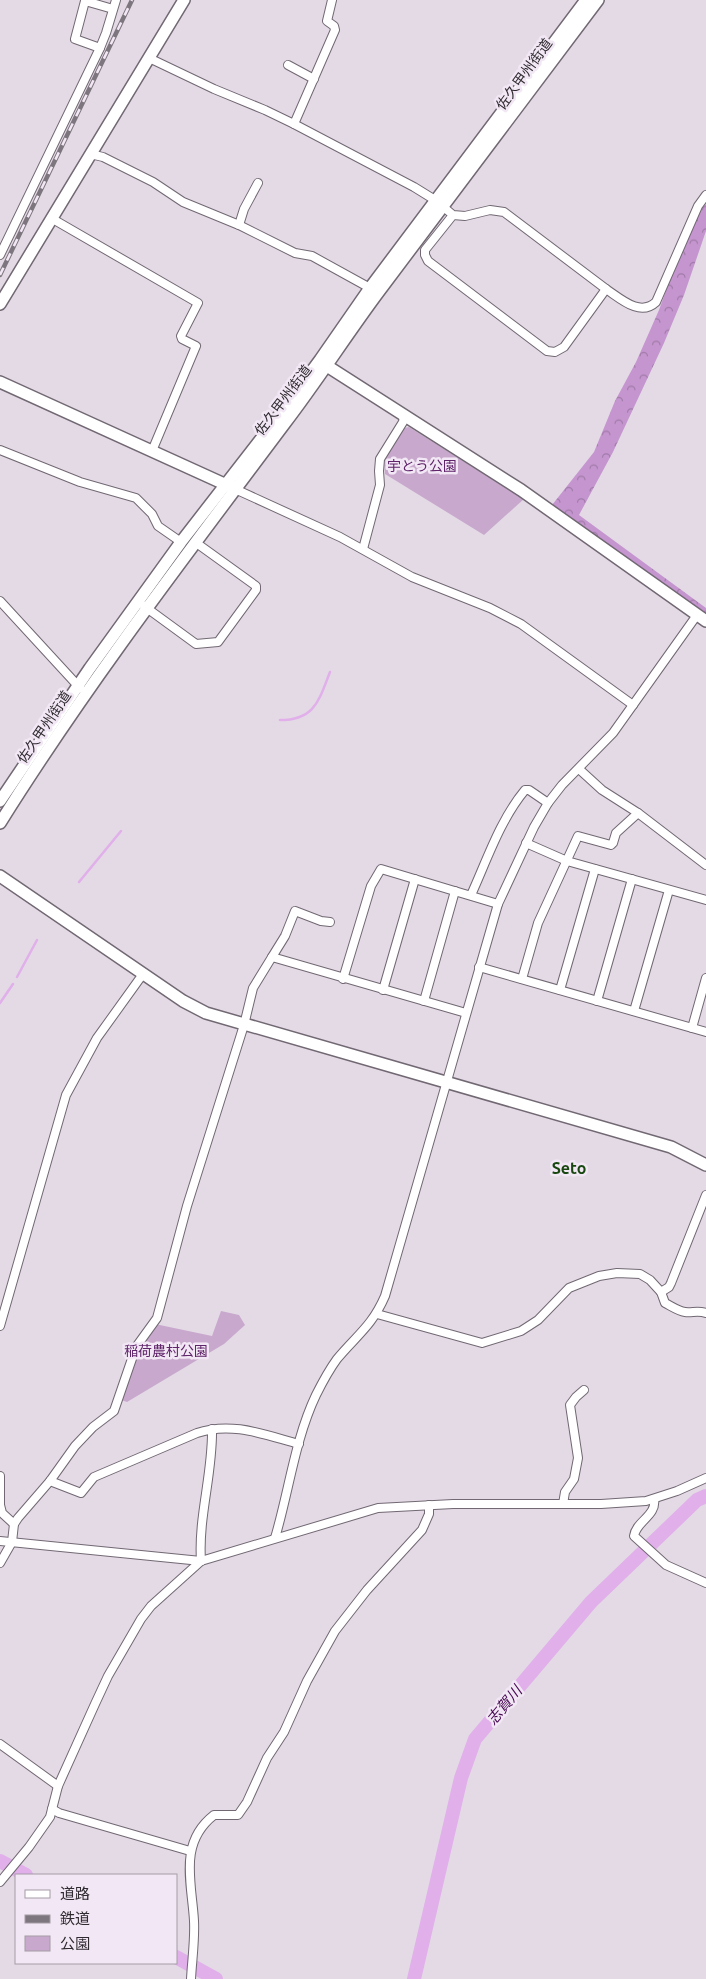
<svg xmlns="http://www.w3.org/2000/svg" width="706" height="1979" font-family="Ubuntu,'Noto Sans JP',sans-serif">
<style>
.forest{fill:url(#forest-crowns)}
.green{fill:#c8a9cd}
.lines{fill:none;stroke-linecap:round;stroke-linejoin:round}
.stream{stroke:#e1afea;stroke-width:2.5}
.river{stroke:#e1afea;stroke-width:14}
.street-casing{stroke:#716873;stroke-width:10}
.secondary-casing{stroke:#716873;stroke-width:14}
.street{stroke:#fff;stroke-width:8}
.secondary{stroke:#fff;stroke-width:11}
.rail-casing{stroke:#7d767e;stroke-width:4.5}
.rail{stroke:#f2e7f4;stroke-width:2.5;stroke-dasharray:8;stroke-linecap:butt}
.labels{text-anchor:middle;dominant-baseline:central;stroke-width:5;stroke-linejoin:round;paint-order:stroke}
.street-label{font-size:14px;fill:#2f2b30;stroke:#f2e7f4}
.park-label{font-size:14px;fill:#5f246a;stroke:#f2e7f4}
.water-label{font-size:15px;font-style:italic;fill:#470952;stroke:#f2e7f4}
.quarter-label{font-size:16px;font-weight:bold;fill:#184810;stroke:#f2e7f4}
</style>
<defs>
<pattern id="forest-crowns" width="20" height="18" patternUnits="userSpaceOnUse" patternTransform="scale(1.25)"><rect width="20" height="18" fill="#c595cf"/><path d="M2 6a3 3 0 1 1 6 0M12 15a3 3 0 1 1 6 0" fill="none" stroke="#a07aa8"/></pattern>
</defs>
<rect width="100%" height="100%" fill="#e4dae6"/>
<polygon class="forest" points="706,204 706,231 684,295 664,343 613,452 579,515 706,608 706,618 552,505 594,452 615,401 636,362 659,310 680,252 699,210"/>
<g class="green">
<polygon points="409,427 524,499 484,535 385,474 384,461 404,428"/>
<polygon points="221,1311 239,1315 245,1325 224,1344 127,1402 121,1400 138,1348 155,1324 212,1336"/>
</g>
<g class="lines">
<g class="stream">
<path d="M280,720C315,720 319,700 330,672"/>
<polyline points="79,882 121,831"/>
<polyline points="17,977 37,940"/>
<polyline points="0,1003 13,984"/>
</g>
<g class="river">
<polyline points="0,1861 26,1875"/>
<polyline points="176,1957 216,1979"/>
<polyline points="414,1979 461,1778 475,1739 591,1602 697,1500 706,1496"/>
</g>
<g class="street-casing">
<g id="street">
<polyline points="113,9 85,1 75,39 100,48 106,33 116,0"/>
<polyline points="149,58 214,89 265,110 294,124 414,187 435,200 453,215 465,216 490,210 504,212 606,289 564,347 555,352 547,351 428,261 425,255 425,250 453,215"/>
<polyline points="288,65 314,79"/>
<polyline points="294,124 335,30 334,26 327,21 332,0"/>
<polyline points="90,154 103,157 153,182 183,202 239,225 295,253 312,256 370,288"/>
<polyline points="51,218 198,303 181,336 182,339 196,346 152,451"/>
<polyline points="239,225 244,209 258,183"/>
<polyline points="0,255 100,48"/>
<path d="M606,289C621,299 640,317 656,302L698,206L706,195"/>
<polyline points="0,450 80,482 136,498 152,514 158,526 181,542"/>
<polyline points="235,489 340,537 412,577 490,608 521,624 633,705"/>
<polyline points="363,549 380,485 379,471 380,459 403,422 404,416"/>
<polyline points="0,601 80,688"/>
<polyline points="144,606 196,644 218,642 256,590 256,586 195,542"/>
<polyline points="579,769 602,790 638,813 706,865"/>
<polyline points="526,843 567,861 706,900"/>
<path d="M471,895C487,860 500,820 525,790H529L548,803"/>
<polyline points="272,957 285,936 295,911 321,921 330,922"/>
<polyline points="479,967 706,1032"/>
<polyline points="343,979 371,886 381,869 498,904"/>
<polyline points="522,979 538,923 578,836 611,845 613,843 616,833 638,813"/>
<polyline points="383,990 415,879"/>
<polyline points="560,990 595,869"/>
<polyline points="424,1001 455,891"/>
<polyline points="597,1001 632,879"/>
<polyline points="634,1011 669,890"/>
<polyline points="692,1028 706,978"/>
<path d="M661,1292L665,1303C671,1306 678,1311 685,1312C692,1313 698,1310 706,1313"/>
<polyline points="377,1314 482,1343 521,1331 538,1320 569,1288 599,1276 617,1273 640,1274 650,1280 661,1292 669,1287 671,1283 706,1195"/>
<polyline points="0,1326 66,1095 97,1038 143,974"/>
<polyline points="0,1476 0,1504"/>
<path d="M50,1481L81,1493L94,1477L197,1433C232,1421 265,1435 299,1444"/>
<path d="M654,1499C657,1516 636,1521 634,1536L666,1565L706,1583"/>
<polyline points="563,1504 565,1492 574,1479 578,1458 570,1405 576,1397 584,1390"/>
<polyline points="0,1505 2,1513 14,1524"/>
<path d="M275,1538C289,1491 295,1439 316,1395C322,1383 329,1370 337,1359C357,1335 372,1326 385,1296L498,904L534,827L548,803L562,785L613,733L697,615"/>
<polyline points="0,1541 201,1561"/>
<path d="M201,1561C198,1517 213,1473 212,1429"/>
<polyline points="0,1563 12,1542 14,1524 18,1518 50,1481 75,1446 93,1427 114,1411 136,1347 157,1318 187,1206 244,1025 253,988 272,957 466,1013"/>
<polyline points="0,1744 58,1786"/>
<polyline points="52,1809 59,1813 190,1851"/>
<polyline points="0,1882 29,1847 50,1817 58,1786 95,1704 108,1676 141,1619 151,1606 201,1561 378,1508 453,1504 601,1504 646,1501 677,1491 706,1478"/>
<path d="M191,1979C192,1960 195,1940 194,1921C192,1883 178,1843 214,1815H238L247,1802L267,1758L284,1732L307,1681L335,1631L367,1590L422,1530L429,1514V1505"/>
</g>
</g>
<g class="secondary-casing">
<g id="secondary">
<polyline points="0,304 184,0"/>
<polyline points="327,366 521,490 706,621"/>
<polyline points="0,382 231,487"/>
<polyline points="0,801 90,668 181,542 275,421 320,360 370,288 586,0"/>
<path d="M0,823C87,684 187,554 285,423C318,380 347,334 380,290C452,193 526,97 598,0"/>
<polyline points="0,876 183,1001 206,1013 671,1147 706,1165"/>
</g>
</g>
<use href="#street" class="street"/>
<use href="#secondary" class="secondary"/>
<g class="rail-casing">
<polyline id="rail" points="0,275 132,0"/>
</g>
<use href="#rail" class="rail"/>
</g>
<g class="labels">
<g class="street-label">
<text transform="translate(524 74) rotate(-54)">佐久甲州街道</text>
<text transform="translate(283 400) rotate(-53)">佐久甲州街道</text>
<text transform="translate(44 727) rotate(-56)">佐久甲州街道</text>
</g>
<g class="park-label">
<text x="422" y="466">宇とう公園</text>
<text x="166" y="1351">稲荷農村公園</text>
</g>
<g class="water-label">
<text transform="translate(504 1705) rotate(-50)">志賀川</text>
</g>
<g class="quarter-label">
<text x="569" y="1168">Seto</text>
</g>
</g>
<rect x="15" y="1874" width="162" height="90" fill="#f2e7f4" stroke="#a49ca6"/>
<rect x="25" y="1890" width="25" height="8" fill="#ffffff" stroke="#a49ca6"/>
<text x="60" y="1899" font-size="15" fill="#2f2b30">道路</text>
<rect x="25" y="1915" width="25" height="8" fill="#7d767e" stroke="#a49ca6"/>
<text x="60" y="1924" font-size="15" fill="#2f2b30">鉄道</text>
<rect x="25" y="1936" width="25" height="15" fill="#c8a9cd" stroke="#a49ca6"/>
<text x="60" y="1949" font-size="15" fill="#2f2b30">公園</text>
</svg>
